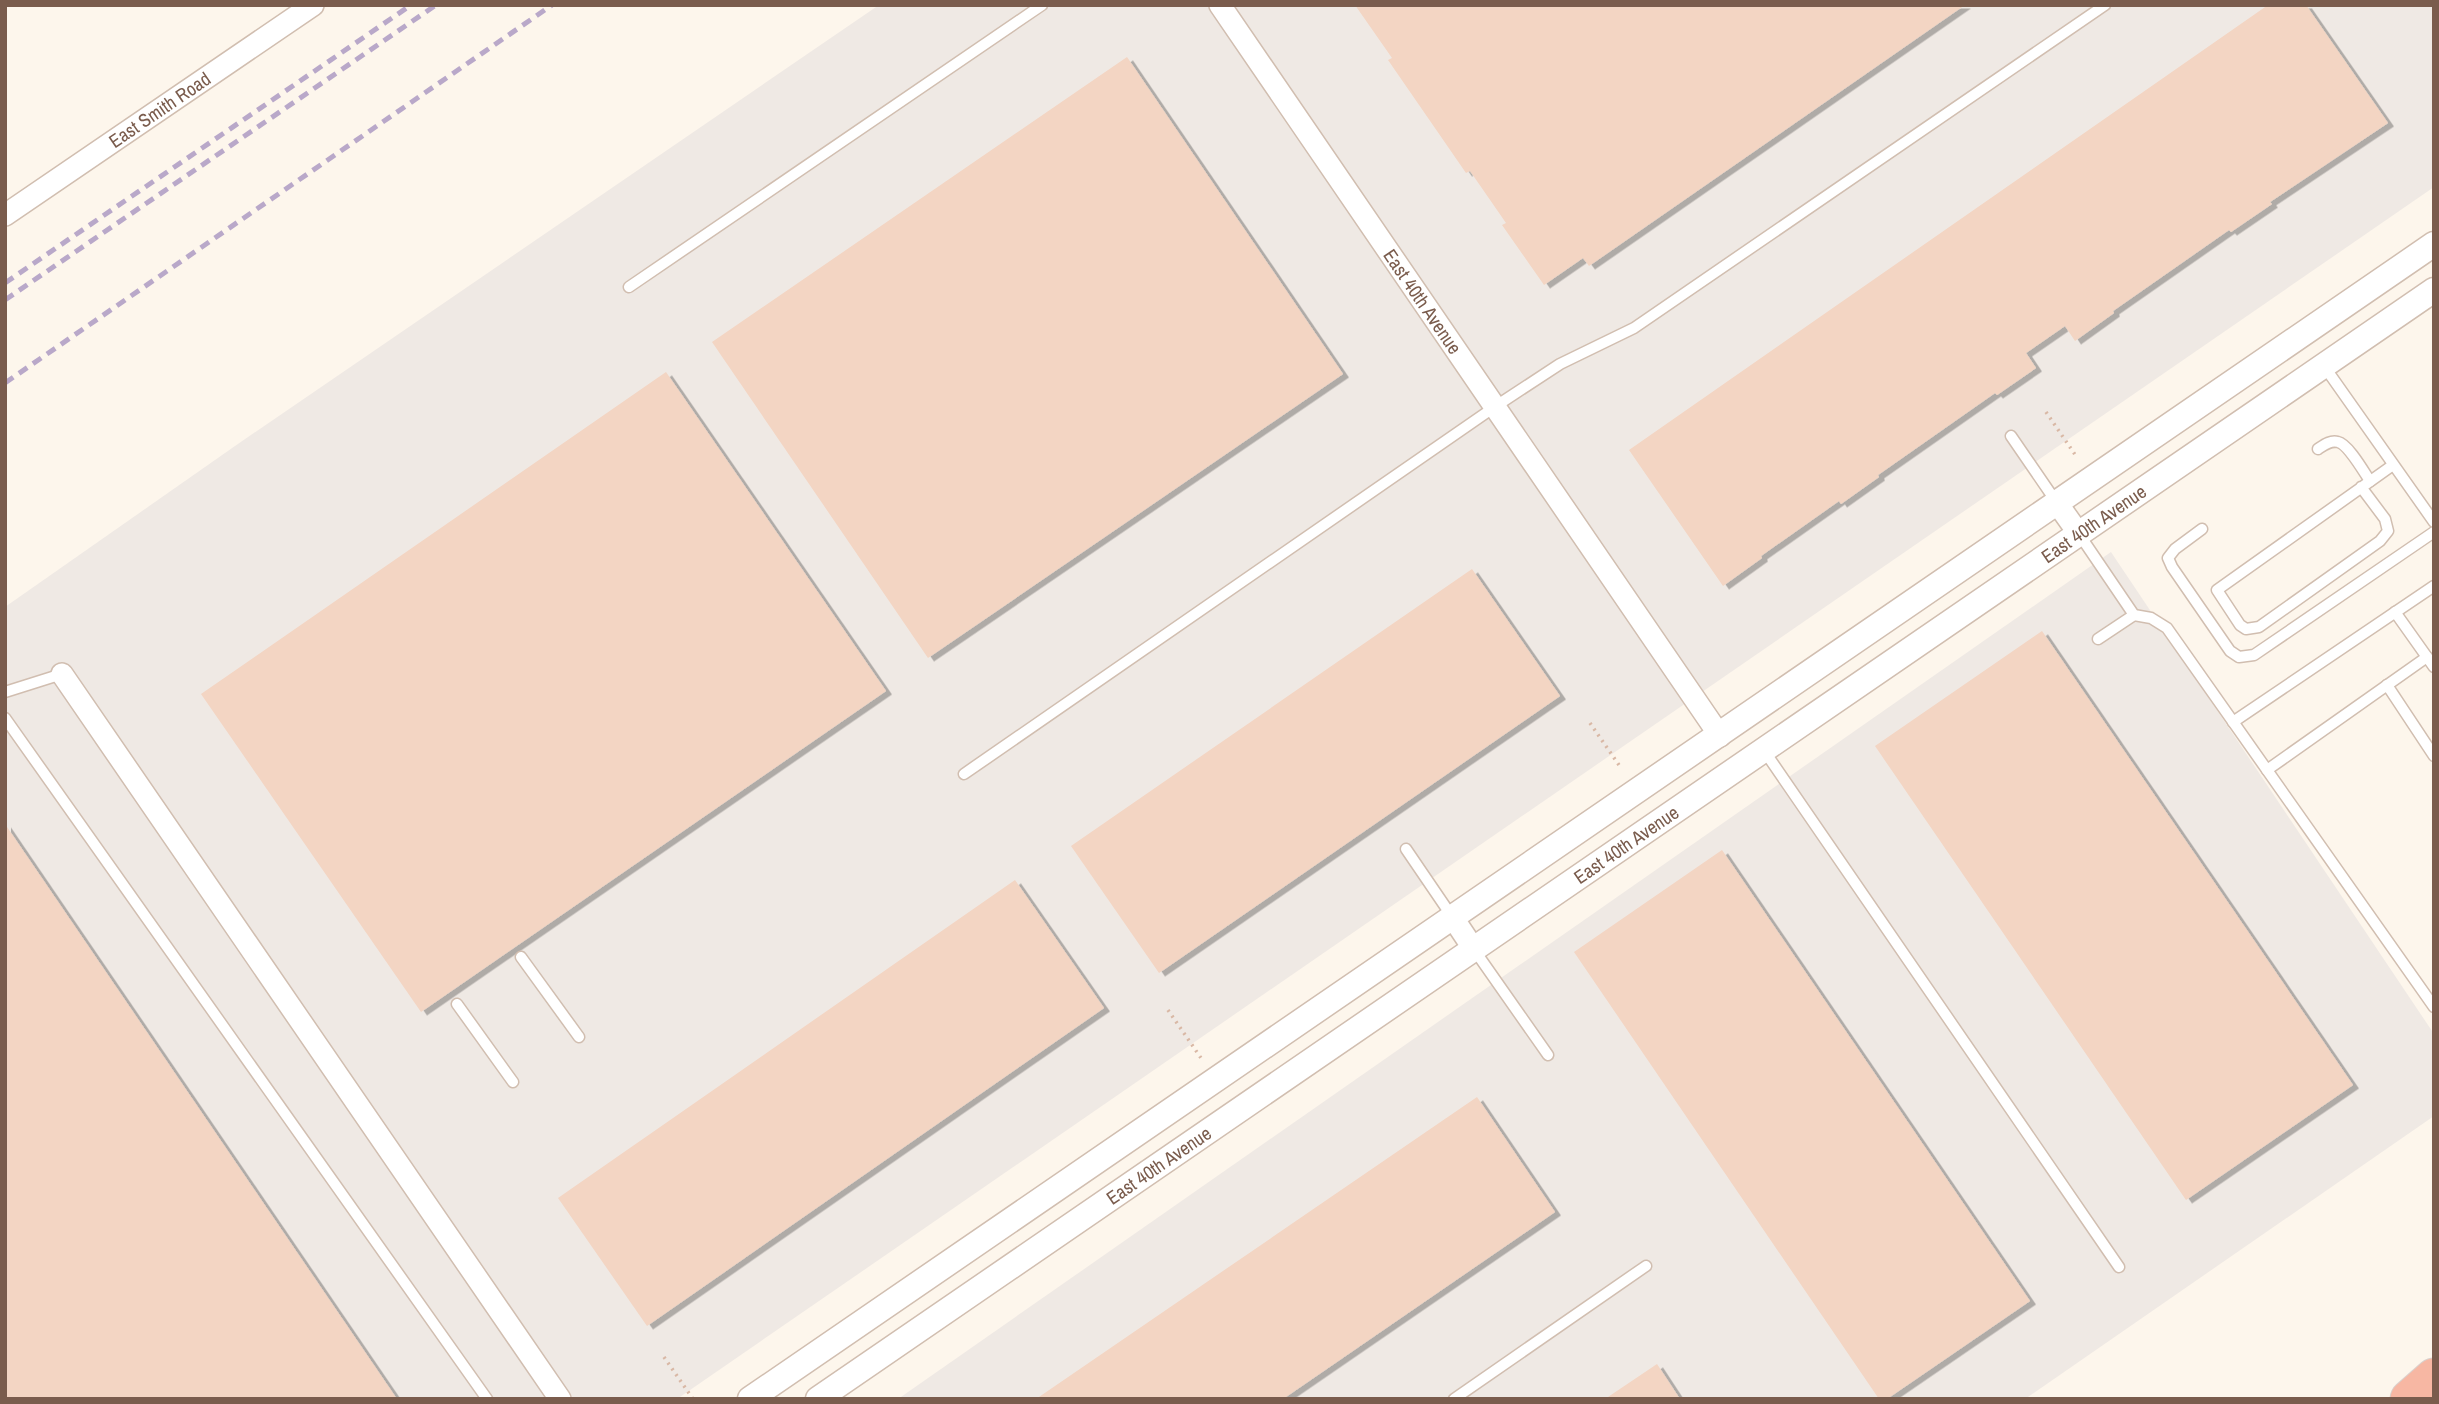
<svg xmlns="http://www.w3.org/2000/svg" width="2439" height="1404" font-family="'Archivo Narrow',sans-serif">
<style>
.industrial{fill:#efe9e4}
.building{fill:#f3d5c3;filter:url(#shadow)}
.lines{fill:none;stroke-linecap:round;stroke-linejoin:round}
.service-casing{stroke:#d1beb0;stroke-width:13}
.minor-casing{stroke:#d1beb0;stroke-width:24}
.tertiary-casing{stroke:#d1beb0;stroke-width:27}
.motorway-casing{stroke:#dad1cd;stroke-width:39}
.path{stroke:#d9b8a5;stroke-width:3.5;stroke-dasharray:2 5;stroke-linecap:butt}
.service{stroke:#fff;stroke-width:10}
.minor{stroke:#fff;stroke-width:21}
.tertiary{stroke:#fff;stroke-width:24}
.motorway{stroke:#f7b7a3;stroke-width:37}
.rail{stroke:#b9a8c9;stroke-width:5;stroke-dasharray:10 7;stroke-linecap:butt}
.labels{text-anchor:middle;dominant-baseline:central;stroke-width:5;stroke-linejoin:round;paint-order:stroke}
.street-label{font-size:19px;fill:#7a5c4d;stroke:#fffaf3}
</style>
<defs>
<filter id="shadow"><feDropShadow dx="6" dy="3.5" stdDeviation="0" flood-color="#0004"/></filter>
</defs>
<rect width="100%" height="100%" fill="#fdf6ec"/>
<g class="industrial">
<polygon points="879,5 2434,5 2434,187 677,1399 5,1399 5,607 235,446"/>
<polygon points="2111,552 2434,1034 2434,1116 2025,1399 898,1399"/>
</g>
<g class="building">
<polygon points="1355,5 1965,5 1589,266 1583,258 1544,285 1502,225 1506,223 1470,171 1466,173 1388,60 1392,58"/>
<polygon points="2268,5 2306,5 2388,123 2270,202 2272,204 2231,232 2229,230 2113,311 2114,313 2075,341 2065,326 2026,353 2036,368 1997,395 1995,393 1878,475 1879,477 1841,504 1839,501 1761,556 1762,558 1723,586 1629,450"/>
<polygon points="1127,57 1343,374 928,658 712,342"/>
<polygon points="666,372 886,691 421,1012 201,694"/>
<polygon points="1472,569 1560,696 1159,973 1071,846"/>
<polygon points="2042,631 2353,1085 2186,1200 1875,746"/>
<polygon points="5,824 397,1399 5,1399"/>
<polygon points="1722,850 2030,1301 1887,1399 1879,1399 1574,952"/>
<polygon points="1015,880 1104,1008 647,1326 558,1198"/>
<polygon points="1477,1097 1555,1212 1283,1399 1036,1399"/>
<polygon points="1657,1364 1680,1399 1605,1399"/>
</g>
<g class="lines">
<g class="service-casing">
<g id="service">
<polyline points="629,287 1042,5"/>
<polyline points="2324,366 2434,522"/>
<polyline points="2011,436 2057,503"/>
<path d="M2318,449C2324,445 2330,440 2338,442C2348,444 2364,472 2370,481"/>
<polyline points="2361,487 2385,519 2388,531 2380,541 2259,627 2246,629 2240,625 2217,590 2393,465"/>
<polyline points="2202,529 2175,549 2168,558 2172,567 2230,651 2239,657 2254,655 2434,532"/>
<polyline points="2079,534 2134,615 2151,618 2167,628 2434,1007"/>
<polyline points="2395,612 2434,667"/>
<polyline points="2098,639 2134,615"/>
<polyline points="2387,685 2434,756"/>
<polyline points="5,692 62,674"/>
<polyline points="5,718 487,1399"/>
<polyline points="2233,722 2434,586"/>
<polyline points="1763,749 2119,1267"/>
<polyline points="2267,770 2427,657"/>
<polyline points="964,774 1496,406 1560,364 1634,328 2105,5"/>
<polyline points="1406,849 1453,918"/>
<polyline points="1473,948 1548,1055"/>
<polyline points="521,957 579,1037"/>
<polyline points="457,1004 513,1082"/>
<polyline points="1454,1399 1646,1266"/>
</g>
</g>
<g class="minor-casing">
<g id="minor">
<path id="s1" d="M1220,5L1720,736"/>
<path id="s2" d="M5,215L313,5"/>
<polyline points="2057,503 2079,534"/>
<polyline points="62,674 560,1399"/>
<polyline points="1453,918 1473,948"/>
</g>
</g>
<g class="tertiary-casing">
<g id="tertiary">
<polyline points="750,1399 2434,244"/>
<path id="s3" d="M818,1399L2434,290"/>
</g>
</g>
<g class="motorway-casing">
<polyline id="motorway" points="2409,1399 2434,1377"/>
</g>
<g class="path">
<polyline points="2046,412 2076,456"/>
<polyline points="1590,723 1621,768"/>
<polyline points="1168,1010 1201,1058"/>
<polyline points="664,1357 693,1399"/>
</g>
<use href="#service" class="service"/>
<use href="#minor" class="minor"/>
<use href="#tertiary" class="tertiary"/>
<use href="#motorway" class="motorway"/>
<g class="rail">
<polyline points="5,283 411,5"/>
<polyline points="5,300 436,5"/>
<polyline points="5,383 552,5"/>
</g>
</g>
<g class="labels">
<g class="street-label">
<text stroke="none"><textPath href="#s2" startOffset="187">East Smith Road</textPath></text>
<text stroke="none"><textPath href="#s1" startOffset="359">East 40th Avenue</textPath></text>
<text stroke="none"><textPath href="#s3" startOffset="1547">East 40th Avenue</textPath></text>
<text stroke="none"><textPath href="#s3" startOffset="980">East 40th Avenue</textPath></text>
<text stroke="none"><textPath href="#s3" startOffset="413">East 40th Avenue</textPath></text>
</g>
</g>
<rect width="2439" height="1404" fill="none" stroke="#7a5c4d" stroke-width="14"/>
</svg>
